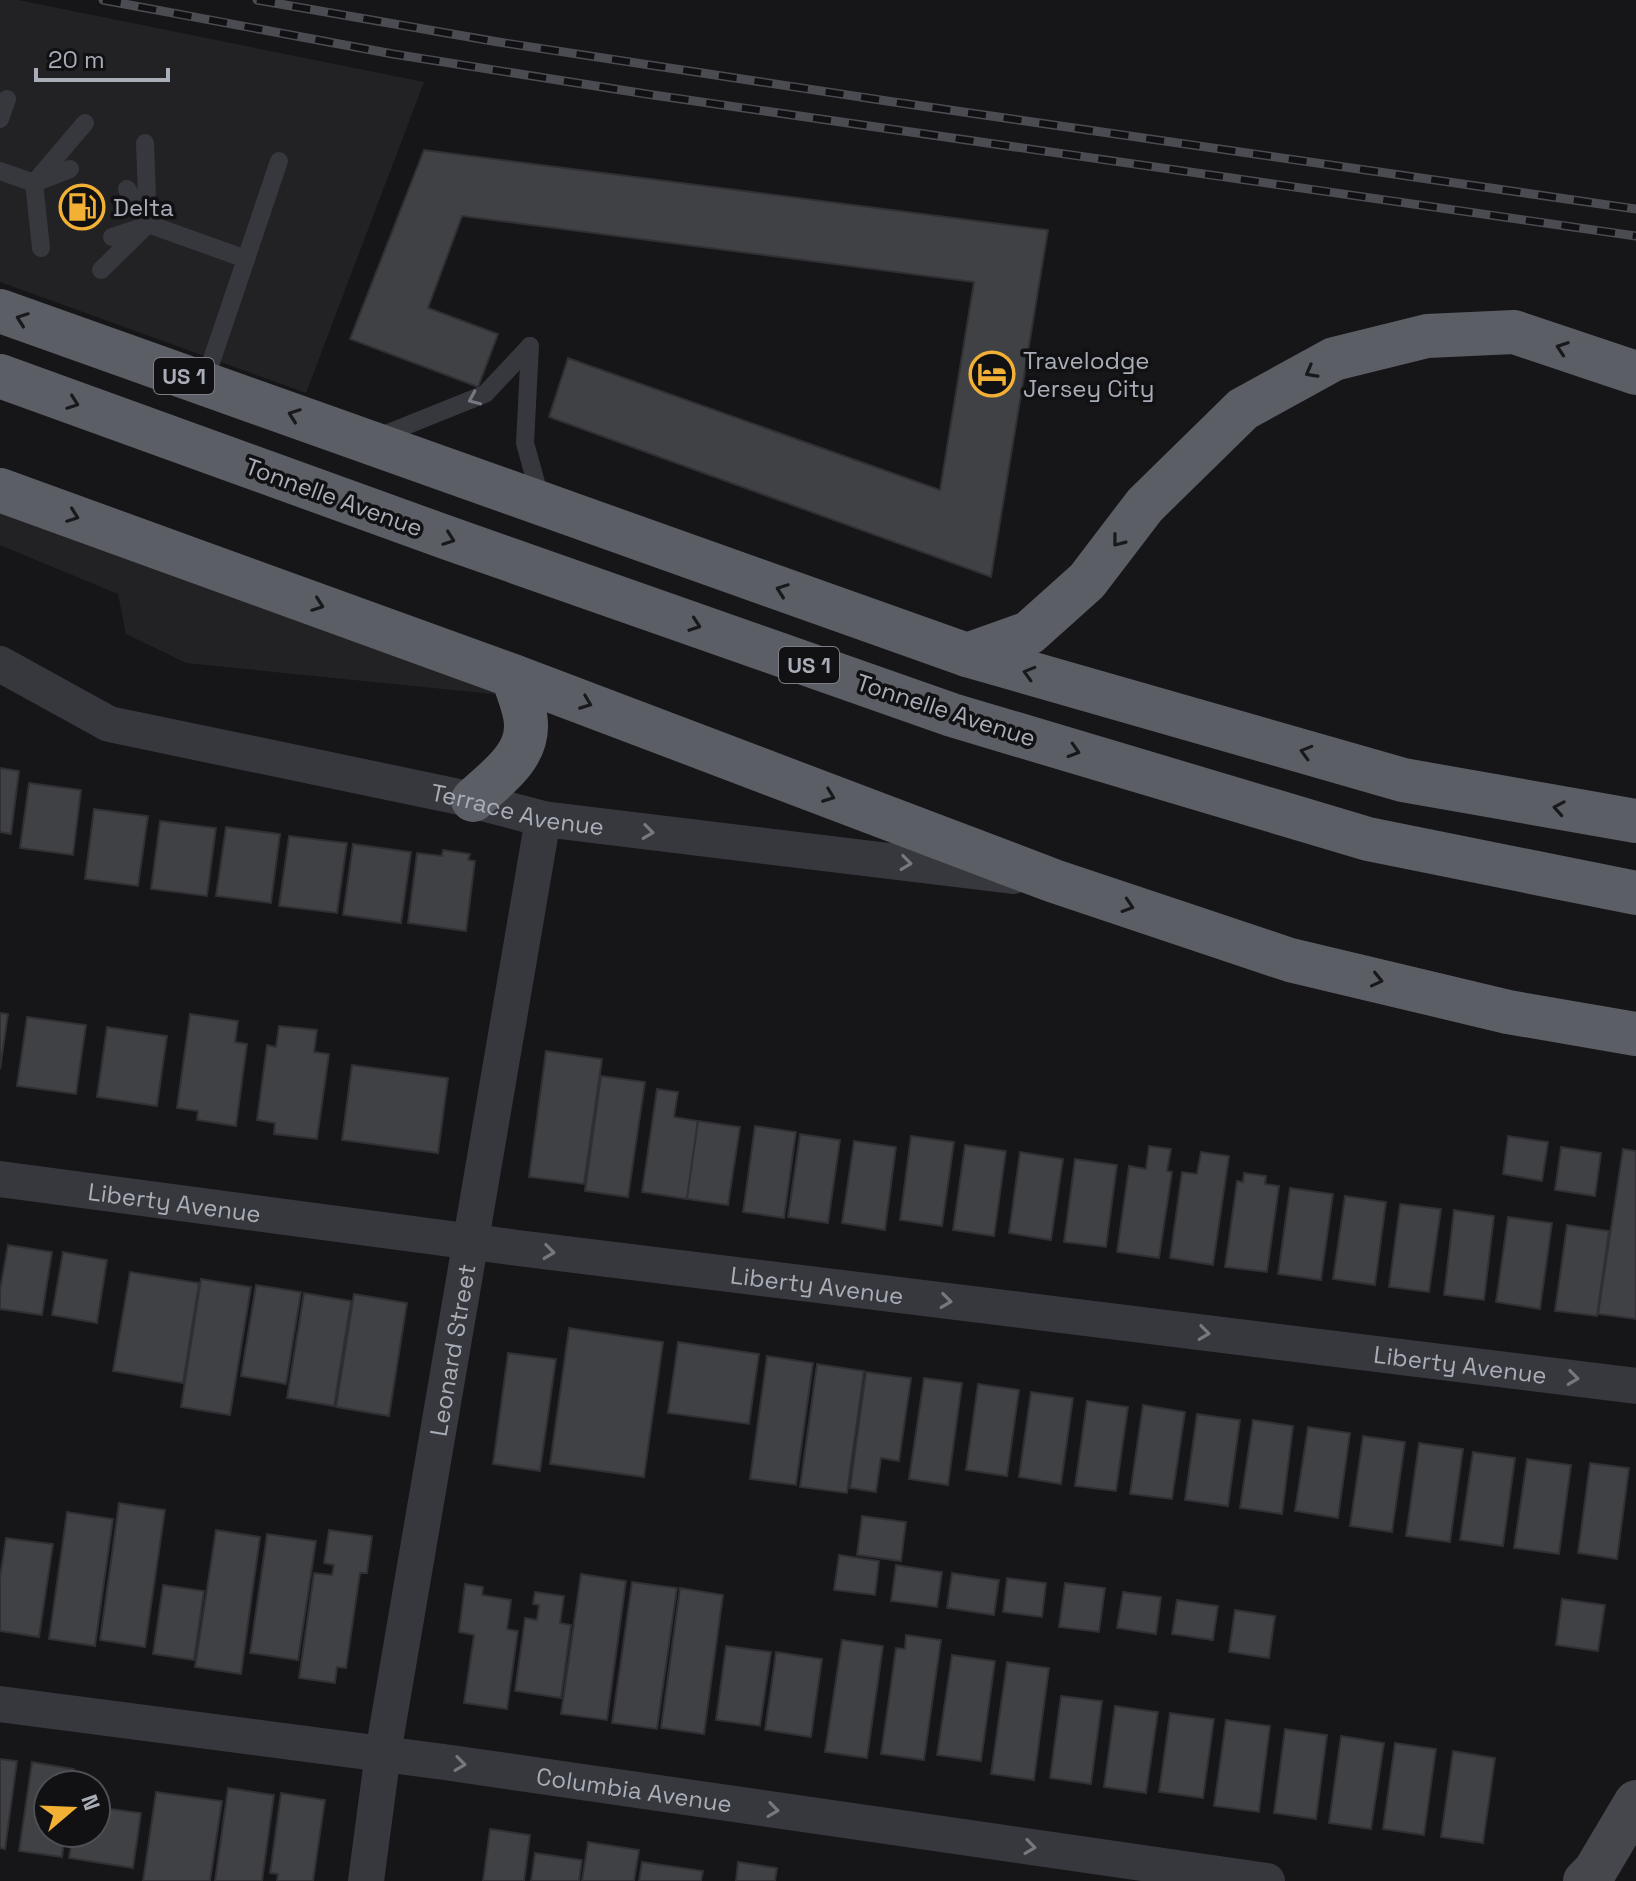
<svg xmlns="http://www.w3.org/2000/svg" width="1636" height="1881" font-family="'Space Grotesk',sans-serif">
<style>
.built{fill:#222225}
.building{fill:#404145;stroke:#303034;stroke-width:2}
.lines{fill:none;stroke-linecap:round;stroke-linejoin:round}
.service{stroke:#37383d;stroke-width:18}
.minor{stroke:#37383d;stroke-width:36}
.secondary{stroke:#45474d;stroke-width:44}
.trunk{stroke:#5b5e65;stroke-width:44}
.rail-casing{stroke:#4a4c52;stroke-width:9}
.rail{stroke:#111113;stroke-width:6;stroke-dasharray:18;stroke-linecap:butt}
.oneway{stroke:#18191b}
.oneway2{stroke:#757881}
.labels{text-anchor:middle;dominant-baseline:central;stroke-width:7;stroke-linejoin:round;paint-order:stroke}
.shield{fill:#111113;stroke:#7b7e86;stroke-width:2}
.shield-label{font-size:22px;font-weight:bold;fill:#a8adb8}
.poi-label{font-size:24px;fill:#a8adb8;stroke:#111113;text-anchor:start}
.street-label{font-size:24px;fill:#a8adb8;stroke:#111113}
</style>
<rect width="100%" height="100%" fill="#161618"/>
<g class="built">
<polygon points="0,0 18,0 424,82 306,393 0,282"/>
<polygon points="0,483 541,699 186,663 126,634 118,594 0,545"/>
</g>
<g class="building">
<polygon points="424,150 1048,230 991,577 549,417 568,358 940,490 974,282 462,216 428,308 498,334 478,387 350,339"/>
<polygon points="0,768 19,771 11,834 0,832"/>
<polygon points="29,783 81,790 73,855 20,848"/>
<polygon points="94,809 148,816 138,886 85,879"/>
<polygon points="160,821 216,828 207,896 151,889"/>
<polygon points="226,827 280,834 271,903 216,896"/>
<polygon points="289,836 347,843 337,913 279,906"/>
<polygon points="353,844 411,852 401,923 343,915"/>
<polygon points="443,850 470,854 468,860 475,861 466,931 408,923 417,853 442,856"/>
<polygon points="0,1013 8,1014 0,1069"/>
<polygon points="190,1014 238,1021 235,1042 247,1044 236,1126 197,1120 198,1111 177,1108"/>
<polygon points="27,1017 86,1025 76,1094 17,1086"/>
<polygon points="279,1026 317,1030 314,1052 329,1054 317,1139 274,1134 275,1123 257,1120 267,1045 276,1047"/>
<polygon points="107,1027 167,1036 157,1106 97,1097"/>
<polygon points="546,1051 602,1059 584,1184 529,1177"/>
<polygon points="352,1065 448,1078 438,1153 342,1140"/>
<polygon points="601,1076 645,1082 628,1197 585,1191"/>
<polygon points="657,1089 678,1092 674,1117 698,1121 687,1199 642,1192"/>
<polygon points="698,1121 740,1127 728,1205 687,1199"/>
<polygon points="755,1126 796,1132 784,1218 743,1212"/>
<polygon points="800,1134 840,1140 828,1223 788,1217"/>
<polygon points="911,1136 954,1142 942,1226 900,1220"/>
<polygon points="1508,1136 1548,1142 1542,1181 1503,1174"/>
<polygon points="854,1141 896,1147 885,1230 842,1223"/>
<polygon points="965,1145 1006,1151 994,1236 953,1230"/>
<polygon points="1149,1146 1171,1149 1167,1171 1172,1172 1159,1258 1117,1252 1129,1166 1146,1169"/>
<polygon points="1561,1147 1601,1153 1595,1196 1555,1190"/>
<polygon points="1623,1149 1636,1151 1636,1319 1598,1314"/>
<polygon points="1020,1152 1063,1159 1051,1240 1009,1233"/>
<polygon points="1201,1152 1229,1156 1213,1265 1170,1258 1182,1172 1197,1174"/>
<polygon points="1075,1159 1117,1165 1106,1247 1064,1242"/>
<polygon points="1244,1173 1266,1176 1265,1184 1279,1186 1267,1272 1225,1267 1237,1181 1243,1182"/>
<polygon points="1290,1188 1333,1194 1321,1280 1278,1274"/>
<polygon points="1345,1196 1386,1202 1375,1285 1333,1279"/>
<polygon points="1400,1204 1441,1209 1429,1292 1389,1287"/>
<polygon points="1454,1210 1494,1216 1484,1300 1444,1295"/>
<polygon points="1508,1217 1552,1223 1540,1309 1496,1302"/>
<polygon points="1567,1225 1609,1231 1597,1316 1555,1311"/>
<polygon points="8,1245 52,1252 42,1315 0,1309 0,1290"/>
<polygon points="63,1252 107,1260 97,1323 52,1315"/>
<polygon points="130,1272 199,1283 183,1383 113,1371"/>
<polygon points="201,1279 251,1287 230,1415 181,1407"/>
<polygon points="256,1285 301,1292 286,1384 241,1376"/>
<polygon points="304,1293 351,1301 334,1406 287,1398"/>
<polygon points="354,1294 407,1303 389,1416 336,1407"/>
<polygon points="569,1328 663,1342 644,1477 550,1464"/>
<polygon points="678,1342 759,1354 749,1424 668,1413"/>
<polygon points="508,1353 556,1359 540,1471 493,1464"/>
<polygon points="767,1356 813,1363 796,1485 750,1479"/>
<polygon points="817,1364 864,1371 847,1493 800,1487"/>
<polygon points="866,1372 911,1378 899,1461 881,1458 876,1492 850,1488"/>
<polygon points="924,1378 962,1383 948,1485 909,1479"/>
<polygon points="978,1384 1019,1390 1007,1476 966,1470"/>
<polygon points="1031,1392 1073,1398 1061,1484 1019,1477"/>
<polygon points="1087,1401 1128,1407 1116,1491 1075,1486"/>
<polygon points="1143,1405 1185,1412 1172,1499 1130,1494"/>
<polygon points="1197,1414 1240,1420 1228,1506 1185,1500"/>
<polygon points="1253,1420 1293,1426 1282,1514 1240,1508"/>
<polygon points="1308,1427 1350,1433 1338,1518 1295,1511"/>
<polygon points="1363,1436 1405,1442 1392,1532 1350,1526"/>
<polygon points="1419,1443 1463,1449 1450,1542 1406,1536"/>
<polygon points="1473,1452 1515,1458 1503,1546 1460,1540"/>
<polygon points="1527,1459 1571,1465 1559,1554 1514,1548"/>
<polygon points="1590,1463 1629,1468 1617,1559 1578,1553"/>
<polygon points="119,1503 165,1510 145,1647 100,1640"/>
<polygon points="67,1512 113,1519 95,1646 49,1639"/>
<polygon points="862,1516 906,1522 901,1561 857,1555"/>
<polygon points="216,1530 260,1537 241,1674 195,1667"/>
<polygon points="329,1530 372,1536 367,1573 360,1573 346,1668 337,1667 335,1683 299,1678 314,1573 332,1575 334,1565 324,1563"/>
<polygon points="267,1534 316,1541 298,1660 250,1653"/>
<polygon points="6,1538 53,1544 39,1637 0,1631 0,1577"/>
<polygon points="839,1555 879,1561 875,1595 834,1590"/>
<polygon points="896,1565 942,1572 937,1607 891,1601"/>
<polygon points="952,1573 999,1580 994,1615 947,1608"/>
<polygon points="581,1574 626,1581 607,1720 561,1714"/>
<polygon points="1007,1578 1046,1583 1042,1617 1003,1612"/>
<polygon points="632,1582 677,1588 657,1729 612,1723"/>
<polygon points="1065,1583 1105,1588 1099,1632 1059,1627"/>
<polygon points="465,1584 483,1587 482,1595 511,1600 507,1629 518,1631 507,1709 464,1703 474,1635 459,1632"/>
<polygon points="163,1585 204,1591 194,1660 153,1654"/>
<polygon points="680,1588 723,1595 704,1734 661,1728"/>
<polygon points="535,1592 564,1596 560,1623 571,1625 561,1698 515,1691 525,1618 537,1620 539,1605 533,1604"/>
<polygon points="1123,1592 1161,1597 1156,1634 1117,1628"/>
<polygon points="1562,1599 1605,1605 1598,1651 1556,1645"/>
<polygon points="1177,1600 1218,1606 1213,1640 1172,1634"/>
<polygon points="1235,1610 1275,1616 1269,1658 1229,1652"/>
<polygon points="906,1635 941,1640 924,1760 881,1754 896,1648 905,1649"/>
<polygon points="842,1640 883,1646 867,1758 825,1752"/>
<polygon points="726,1646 771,1652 760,1726 716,1720"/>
<polygon points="776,1652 822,1659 811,1737 765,1730"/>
<polygon points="952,1655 995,1661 981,1761 937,1755"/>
<polygon points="1007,1662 1049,1668 1034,1780 991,1774"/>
<polygon points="1061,1696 1102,1701 1091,1784 1050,1778"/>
<polygon points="1115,1706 1158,1712 1146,1793 1104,1787"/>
<polygon points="1170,1713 1214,1719 1203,1798 1159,1792"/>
<polygon points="1226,1720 1270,1726 1259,1812 1214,1806"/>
<polygon points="1285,1729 1327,1735 1316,1819 1274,1813"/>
<polygon points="1341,1736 1384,1743 1371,1829 1329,1823"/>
<polygon points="1395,1743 1436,1749 1424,1835 1383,1829"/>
<polygon points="1453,1751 1495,1758 1483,1843 1441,1837"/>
<polygon points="0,1759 17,1761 5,1849 0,1848"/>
<polygon points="32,1762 74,1769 72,1785 48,1785 48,1833 65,1833 62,1857 19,1851"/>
<polygon points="228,1788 274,1795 262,1881 215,1881"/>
<polygon points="156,1792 222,1801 210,1881 143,1881"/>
<polygon points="281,1793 325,1800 313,1881 277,1881 278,1874 270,1873"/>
<polygon points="96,1807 141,1813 133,1868 69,1858 73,1833 96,1833"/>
<polygon points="490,1829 530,1835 524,1881 483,1881"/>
<polygon points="588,1842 639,1850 634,1881 582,1881"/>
<polygon points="535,1853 582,1860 579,1881 531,1881"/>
<polygon points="642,1862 703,1871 701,1881 639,1881"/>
<polygon points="738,1862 777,1868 775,1881 736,1881"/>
</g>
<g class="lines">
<g class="service">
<polyline points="0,119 7,99"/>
<polyline points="0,171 34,183 70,169"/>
<polyline points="127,189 148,224 246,259 204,383"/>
<polyline points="112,237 142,227"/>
<polyline points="41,248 34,183 85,123"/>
<polyline points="246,259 279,161"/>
<polyline points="101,270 148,224 145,143"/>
<polyline points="530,346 525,443 541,501"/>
<polyline points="378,437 485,394 530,346"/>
</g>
<g class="minor">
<path id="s1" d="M0,664L109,724L464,798L543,819L1013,876"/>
<path id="s2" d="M0,1179L518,1248L1636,1386"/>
<path id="s3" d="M0,1704L444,1762L1267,1881"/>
<path id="s4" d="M366,1881L383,1753L543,819"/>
</g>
<polyline class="secondary" points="1585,1881 1595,1871 1636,1802"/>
<g class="trunk">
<polyline points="0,311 967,655 1403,780 1636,821"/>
<polyline points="0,376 448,538 952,715 1368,839 1636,893"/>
<polyline points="0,490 513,676 1054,881 1290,960 1508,1012 1636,1034"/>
<polyline points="967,655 1029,633 1087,581 1145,505 1243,409 1334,359 1427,336 1514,332 1636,373"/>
<path d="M473,800C495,779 527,758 526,725C526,709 517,691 513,676"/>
</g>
<g class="rail-casing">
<g id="rail">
<polyline points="103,0 393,54 653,95 1636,236"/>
<polyline points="257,0 498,42 887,101 1636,209"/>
</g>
</g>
<use href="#rail" class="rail"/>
</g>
<defs><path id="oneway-chevron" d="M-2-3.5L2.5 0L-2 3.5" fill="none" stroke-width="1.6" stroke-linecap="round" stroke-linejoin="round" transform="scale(2)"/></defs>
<g class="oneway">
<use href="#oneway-chevron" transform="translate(22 319) rotate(-160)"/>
<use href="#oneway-chevron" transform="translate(1562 348) rotate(-161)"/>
<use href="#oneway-chevron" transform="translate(1311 372) rotate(151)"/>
<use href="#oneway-chevron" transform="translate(73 403) rotate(20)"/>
<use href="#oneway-chevron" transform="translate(294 415) rotate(-160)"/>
<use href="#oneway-chevron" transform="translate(73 516) rotate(20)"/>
<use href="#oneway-chevron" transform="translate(449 539) rotate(20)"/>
<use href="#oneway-chevron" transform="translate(1118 541) rotate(128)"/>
<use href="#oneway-chevron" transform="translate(782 590) rotate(-160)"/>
<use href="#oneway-chevron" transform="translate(318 605) rotate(20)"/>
<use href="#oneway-chevron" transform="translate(695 625) rotate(19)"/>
<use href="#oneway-chevron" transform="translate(1029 673) rotate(-164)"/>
<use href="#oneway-chevron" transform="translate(586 703) rotate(21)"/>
<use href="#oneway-chevron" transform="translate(1074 751) rotate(17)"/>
<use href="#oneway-chevron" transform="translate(1306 752) rotate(-164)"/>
<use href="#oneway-chevron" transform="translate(829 796) rotate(21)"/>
<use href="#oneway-chevron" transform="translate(1559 808) rotate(-170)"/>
<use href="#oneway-chevron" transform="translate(1128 906) rotate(18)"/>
<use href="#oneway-chevron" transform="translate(1377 980) rotate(13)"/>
</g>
<g class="oneway2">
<use href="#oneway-chevron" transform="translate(474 399) rotate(156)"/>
<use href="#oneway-chevron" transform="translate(648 832) rotate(7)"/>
<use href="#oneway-chevron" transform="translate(906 863) rotate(7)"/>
<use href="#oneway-chevron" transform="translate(549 1252) rotate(7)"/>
<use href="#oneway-chevron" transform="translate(946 1301) rotate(7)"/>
<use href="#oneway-chevron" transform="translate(1204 1333) rotate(7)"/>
<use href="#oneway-chevron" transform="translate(1573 1378) rotate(7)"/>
<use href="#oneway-chevron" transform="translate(460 1764) rotate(8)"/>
<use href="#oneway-chevron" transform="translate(773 1810) rotate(8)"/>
<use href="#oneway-chevron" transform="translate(1030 1847) rotate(8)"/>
</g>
<defs>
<g id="fuel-ring" transform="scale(2.3)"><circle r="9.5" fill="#111113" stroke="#f2b134" stroke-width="1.5"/><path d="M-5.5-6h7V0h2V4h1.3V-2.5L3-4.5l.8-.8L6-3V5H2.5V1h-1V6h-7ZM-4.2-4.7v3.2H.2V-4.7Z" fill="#f2b134"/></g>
<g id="hotel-ring" transform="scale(2.3)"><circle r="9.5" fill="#111113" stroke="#f2b134" stroke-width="1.5"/><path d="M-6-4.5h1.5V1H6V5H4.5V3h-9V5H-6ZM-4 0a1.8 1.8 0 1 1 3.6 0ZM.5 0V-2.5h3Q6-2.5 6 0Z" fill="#f2b134"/></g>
</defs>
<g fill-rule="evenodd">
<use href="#fuel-ring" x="82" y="207"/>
<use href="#hotel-ring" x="992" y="374"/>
</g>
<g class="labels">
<g class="shield">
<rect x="154" y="358" width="60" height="36" rx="6"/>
<rect x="779" y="647" width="60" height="36" rx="6"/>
</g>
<g class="shield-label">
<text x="184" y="376">US 1</text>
<text x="809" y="665">US 1</text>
</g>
<g class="poi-label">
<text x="113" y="207">Delta</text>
<text x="1023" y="360">Travelodge<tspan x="1023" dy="28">Jersey City</tspan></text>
</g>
<g class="street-label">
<text transform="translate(334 497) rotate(20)">Tonnelle Avenue</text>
<text transform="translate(946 710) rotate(18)">Tonnelle Avenue</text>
<text stroke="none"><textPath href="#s1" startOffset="542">Terrace Avenue</textPath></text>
<text stroke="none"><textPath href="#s2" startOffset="176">Liberty Avenue</textPath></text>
<text stroke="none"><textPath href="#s2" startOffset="824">Liberty Avenue</textPath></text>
<text stroke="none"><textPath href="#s4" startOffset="538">Leonard Street</textPath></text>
<text stroke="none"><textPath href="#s2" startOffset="1472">Liberty Avenue</textPath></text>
<text stroke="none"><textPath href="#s3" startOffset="640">Columbia Avenue</textPath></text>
</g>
</g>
<g transform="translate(72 1809) rotate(71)"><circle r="38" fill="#111113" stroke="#4d4f55" stroke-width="2"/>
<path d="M0-6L14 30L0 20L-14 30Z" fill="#f2b134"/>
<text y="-12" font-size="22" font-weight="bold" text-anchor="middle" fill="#a8adb8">N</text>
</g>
<path d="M36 68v12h132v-12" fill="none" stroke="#a8adb8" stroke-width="4"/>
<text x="48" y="68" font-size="24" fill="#a8adb8" stroke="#111113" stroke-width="6" paint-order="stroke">20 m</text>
</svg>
